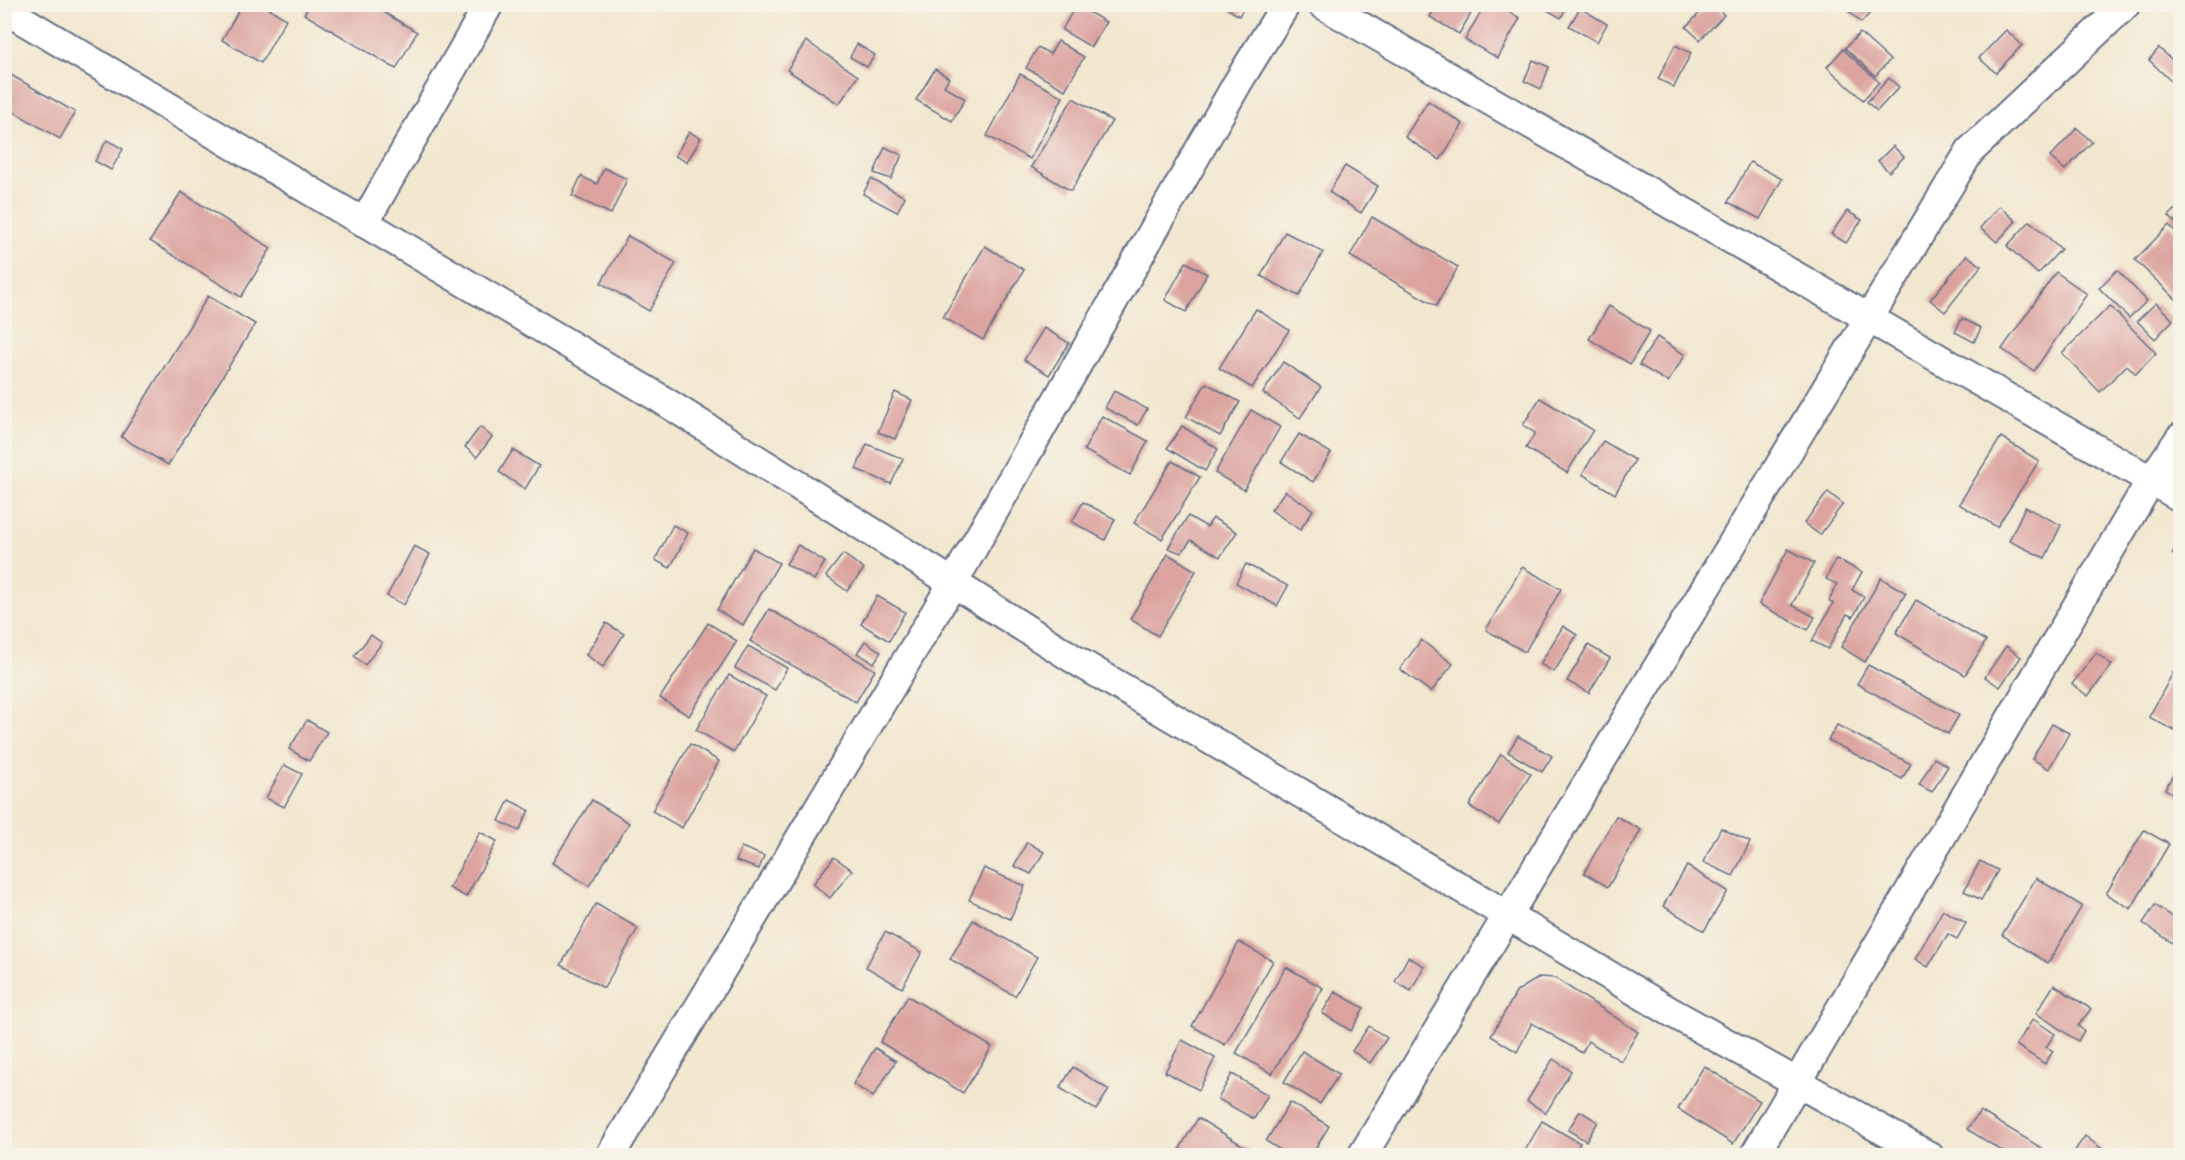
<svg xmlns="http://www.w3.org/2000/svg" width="2185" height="1160" font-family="Mali,sans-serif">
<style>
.building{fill:#dba29f}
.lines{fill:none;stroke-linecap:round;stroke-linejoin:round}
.street-casing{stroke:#666f86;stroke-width:32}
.street{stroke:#fff;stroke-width:28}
</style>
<rect width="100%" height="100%" fill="#f7f3e8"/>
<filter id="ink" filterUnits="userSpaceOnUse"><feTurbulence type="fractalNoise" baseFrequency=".0167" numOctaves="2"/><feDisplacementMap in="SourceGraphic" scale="12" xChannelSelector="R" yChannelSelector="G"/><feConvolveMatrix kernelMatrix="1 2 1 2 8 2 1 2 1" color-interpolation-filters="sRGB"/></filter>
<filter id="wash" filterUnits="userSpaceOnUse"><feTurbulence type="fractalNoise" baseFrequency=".008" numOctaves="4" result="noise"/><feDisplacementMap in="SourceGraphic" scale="24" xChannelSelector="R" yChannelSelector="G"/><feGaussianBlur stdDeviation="1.35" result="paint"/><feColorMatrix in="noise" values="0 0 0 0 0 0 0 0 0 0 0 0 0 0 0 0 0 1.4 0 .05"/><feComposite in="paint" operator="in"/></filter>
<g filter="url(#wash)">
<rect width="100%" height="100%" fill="#f2e7cf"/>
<g id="blocks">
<g class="building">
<polygon points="234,4 262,4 286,19 261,63 222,40 240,8"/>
<polygon points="310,4 370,4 417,32 396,69 304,14"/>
<polygon points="1220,4 1246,4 1239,16"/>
<polygon points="1485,4 1509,4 1506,10 1520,18 1498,58 1465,40"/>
<polygon points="1537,4 1568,4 1561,18"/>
<polygon points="1708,4 1713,4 1724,15 1700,40 1686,27"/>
<polygon points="1841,4 1878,4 1861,23"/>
<polygon points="1076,5 1106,22 1091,47 1062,30"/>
<polygon points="1437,5 1476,5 1459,34 1430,17"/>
<polygon points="1580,8 1607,24 1597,42 1569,26"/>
<polygon points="2006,30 2022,45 1996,73 1979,58"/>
<polygon points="1860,33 1890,60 1875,76 1845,48"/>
<polygon points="806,41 858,76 839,104 787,70"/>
<polygon points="1058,41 1084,57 1065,90 1026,68 1038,47 1050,54"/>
<polygon points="857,44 875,55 867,67 850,57"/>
<polygon points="1675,45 1691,53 1674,87 1658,79"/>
<polygon points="2159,48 2180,67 2180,79 2175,85 2149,60"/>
<polygon points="1843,49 1879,82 1863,100 1827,67"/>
<polygon points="1533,60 1549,67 1541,89 1524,81"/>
<polygon points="935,69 949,78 944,86 965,99 952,121 916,100"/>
<polygon points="4,71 75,112 60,139 4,106"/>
<polygon points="1020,74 1063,97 1030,159 987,136"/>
<polygon points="1889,78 1899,87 1877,111 1867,102"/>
<polygon points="1073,98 1112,121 1071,191 1031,167"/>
<polygon points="1428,101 1463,124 1440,160 1405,137"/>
<polygon points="2077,128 2092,142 2065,170 2050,157"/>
<polygon points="689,132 701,138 687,162 675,156"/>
<polygon points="107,140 123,149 111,170 95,161"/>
<polygon points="1893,146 1904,157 1889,172 1878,161"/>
<polygon points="885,147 902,155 891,179 874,173"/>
<polygon points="1750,162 1782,179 1760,219 1728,202"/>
<polygon points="1345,166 1378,186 1361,213 1329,192"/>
<polygon points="604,168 627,179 611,214 572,196 581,176 597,184"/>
<polygon points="871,179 905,197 897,212 863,194"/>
<polygon points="181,192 271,248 241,297 150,241"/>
<polygon points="2180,205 2180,228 2169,216"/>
<polygon points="1999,206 2016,221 1997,242 1980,228"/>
<polygon points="1847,211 1862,220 1846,243 1831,234"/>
<polygon points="1372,217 1458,267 1436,306 1350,256"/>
<polygon points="2030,221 2061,249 2038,274 2007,246"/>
<polygon points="2169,225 2180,236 2180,300 2179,302 2135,260"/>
<polygon points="1285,232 1323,252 1299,296 1261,276"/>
<polygon points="628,236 676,263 649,311 601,283"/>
<polygon points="985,246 1024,270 983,340 943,317"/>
<polygon points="1967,255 1981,266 1945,312 1930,300"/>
<polygon points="1186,262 1207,274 1186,312 1165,300"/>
<polygon points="2117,270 2147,301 2129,318 2099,288"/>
<polygon points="2056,272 2087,294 2034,371 2002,349"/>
<polygon points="208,296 255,324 168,465 121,437"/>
<polygon points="2156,303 2173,320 2155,339 2137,321"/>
<polygon points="1609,306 1650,331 1630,364 1589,339"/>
<polygon points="2110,306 2156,353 2136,374 2127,365 2100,392 2062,353"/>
<polygon points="1256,309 1289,330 1252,388 1219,368"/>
<polygon points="1962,318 1981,328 1974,342 1955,332"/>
<polygon points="1044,328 1069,343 1049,375 1024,360"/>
<polygon points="1657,337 1685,355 1668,382 1639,365"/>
<polygon points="1283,362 1321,387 1300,418 1263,393"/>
<polygon points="1206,383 1240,402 1220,436 1186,417"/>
<polygon points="1114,391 1147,409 1138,425 1105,408"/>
<polygon points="895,392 912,400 895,439 878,432"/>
<polygon points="1540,398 1593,430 1567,473 1526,448 1535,433 1523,425"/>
<polygon points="1251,410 1280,427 1244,490 1215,473"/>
<polygon points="1102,416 1148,441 1130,475 1084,450"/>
<polygon points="1182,426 1218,449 1205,471 1167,448"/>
<polygon points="480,427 492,437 477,457 465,447"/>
<polygon points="1299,434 1331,453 1313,482 1281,462"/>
<polygon points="2001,437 2039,461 1997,527 1959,504"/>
<polygon points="1603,441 1635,460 1615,494 1582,474"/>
<polygon points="867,444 903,459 891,484 856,469"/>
<polygon points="513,450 539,466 525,489 499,472"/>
<polygon points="1172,461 1200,477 1162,539 1134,523"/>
<polygon points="1285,491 1313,510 1300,530 1271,510"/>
<polygon points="1828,492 1843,504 1820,535 1804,523"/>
<polygon points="1083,502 1115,519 1105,540 1072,522"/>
<polygon points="2025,507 2061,525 2045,558 2009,541"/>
<polygon points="1188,516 1207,527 1213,518 1237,532 1220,557 1191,540 1181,553 1168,548"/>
<polygon points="673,525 688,533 670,568 655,560"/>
<polygon points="2180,540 2180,559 2172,554"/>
<polygon points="798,545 825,562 814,580 786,564"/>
<polygon points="414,546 430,554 404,605 387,596"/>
<polygon points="753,548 779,563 743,625 717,610"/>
<polygon points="1788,549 1814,563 1792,605 1815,617 1808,630 1759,604"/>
<polygon points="843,554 864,569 847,591 826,576"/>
<polygon points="1168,554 1196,571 1158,636 1130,619"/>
<polygon points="1836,559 1862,572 1852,590 1864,597 1853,617 1847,614 1828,649 1812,641 1833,603 1829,601 1837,584 1826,579"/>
<polygon points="1246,564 1288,586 1277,606 1236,583"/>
<polygon points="1522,567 1561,589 1525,652 1486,630"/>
<polygon points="1881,578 1906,593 1865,662 1841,647"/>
<polygon points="877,596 905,612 889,641 861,624"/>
<polygon points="1916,600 1986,641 1965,675 1896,633"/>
<polygon points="769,609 875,670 856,702 750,641"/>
<polygon points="606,623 624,634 603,667 586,655"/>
<polygon points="708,623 737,641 689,716 660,698"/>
<polygon points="1563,626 1577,635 1554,672 1540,664"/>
<polygon points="371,635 382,643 365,665 354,656"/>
<polygon points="1421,640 1453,664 1431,692 1400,669"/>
<polygon points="865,641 881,652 874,663 857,653"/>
<polygon points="1588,645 1610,658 1589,693 1567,681"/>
<polygon points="748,646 787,668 775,690 735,668"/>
<polygon points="2006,646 2021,657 2000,687 1985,677"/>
<polygon points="2096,653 2112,665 2088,696 2072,684"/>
<polygon points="2180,660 2180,734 2149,717"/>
<polygon points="1868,665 1959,715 1948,734 1857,684"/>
<polygon points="729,675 766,696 734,752 696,730"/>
<polygon points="307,720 327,732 309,761 289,749"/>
<polygon points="2052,724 2069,733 2049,769 2032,759"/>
<polygon points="1837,725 1911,764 1902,779 1828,740"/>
<polygon points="1518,736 1552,756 1542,772 1508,752"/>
<polygon points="690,744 719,761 682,828 652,811"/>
<polygon points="1501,754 1531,774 1499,824 1469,806"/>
<polygon points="1934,758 1948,766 1932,792 1919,785"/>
<polygon points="2180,763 2180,798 2165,789"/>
<polygon points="284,765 302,774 284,807 266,798"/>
<polygon points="509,800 529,810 519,831 499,821"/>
<polygon points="592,800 629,823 589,886 552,863"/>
<polygon points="1616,816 1641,830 1608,887 1584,873"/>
<polygon points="1721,828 1750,842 1733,876 1703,862"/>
<polygon points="2144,830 2169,844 2131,909 2106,894"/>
<polygon points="480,832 497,841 466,897 449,888"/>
<polygon points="1027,842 1044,852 1031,874 1014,866"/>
<polygon points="741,847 764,856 759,869 736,861"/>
<polygon points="834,857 852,870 830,898 813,884"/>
<polygon points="1980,861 1998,870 1981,900 1964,891"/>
<polygon points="1687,866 1728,891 1704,931 1663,906"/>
<polygon points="984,868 1025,886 1010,919 969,900"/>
<polygon points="2036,878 2082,906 2048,963 2002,935"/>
<polygon points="596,904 638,928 604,988 561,965"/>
<polygon points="2155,905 2180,922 2180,948 2143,923"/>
<polygon points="1943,910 1966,923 1957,939 1948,934 1928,967 1915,959"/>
<polygon points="973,920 1037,957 1015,996 950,959"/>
<polygon points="885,932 922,952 902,988 866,967"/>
<polygon points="1239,942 1273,961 1225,1045 1192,1026"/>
<polygon points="1408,957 1424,966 1411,991 1395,982"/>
<polygon points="1286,967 1323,988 1272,1074 1236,1053"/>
<polygon points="1540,977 1555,978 1638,1032 1621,1061 1588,1041 1582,1053 1532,1023 1517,1052 1491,1036 1517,991"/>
<polygon points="2054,985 2091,1009 2078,1026 2084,1031 2078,1041 2036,1013"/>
<polygon points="1335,992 1364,1008 1351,1031 1322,1013"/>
<polygon points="908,996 992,1047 963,1093 880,1042"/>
<polygon points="2033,1019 2055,1034 2046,1047 2053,1051 2045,1064 2016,1045"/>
<polygon points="1369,1026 1387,1038 1370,1063 1352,1051"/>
<polygon points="1182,1040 1215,1058 1199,1090 1165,1072"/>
<polygon points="875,1048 896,1061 873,1097 853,1084"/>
<polygon points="1302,1051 1339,1074 1320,1104 1284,1082"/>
<polygon points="1553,1059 1571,1071 1546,1113 1527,1101"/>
<polygon points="1704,1066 1760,1101 1733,1144 1678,1109"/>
<polygon points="1073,1067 1109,1090 1096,1110 1060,1088"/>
<polygon points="1232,1074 1268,1095 1254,1119 1218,1099"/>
<polygon points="1290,1102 1329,1126 1311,1156 1290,1156 1266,1141"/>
<polygon points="1580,1111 1598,1122 1586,1141 1568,1130"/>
<polygon points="1980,1111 2055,1156 2010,1156 1967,1129"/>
<polygon points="1198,1118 1255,1153 1253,1156 1192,1156 1180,1148"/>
<polygon points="1542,1121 1580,1143 1573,1156 1522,1156"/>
<polygon points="2085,1136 2102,1149 2097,1156 2071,1156"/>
</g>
</g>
</g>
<g filter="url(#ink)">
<use href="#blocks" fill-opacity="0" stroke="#666f86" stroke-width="1.5"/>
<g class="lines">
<g class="street-casing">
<g id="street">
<polyline points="1322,4 2180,497"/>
<polyline points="4,9 656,396 1077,661 1671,1012 1929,1156"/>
<polyline points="364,223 489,4"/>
<polyline points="610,1156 953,583 1238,82 1286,4"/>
<polyline points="1362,1156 1970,151 2126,4"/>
<polyline points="1754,1156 2151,480 2180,438"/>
</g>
</g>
<use href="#street" class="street"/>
</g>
</g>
<rect width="2185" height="1160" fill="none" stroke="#f7f3e8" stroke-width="24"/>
</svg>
